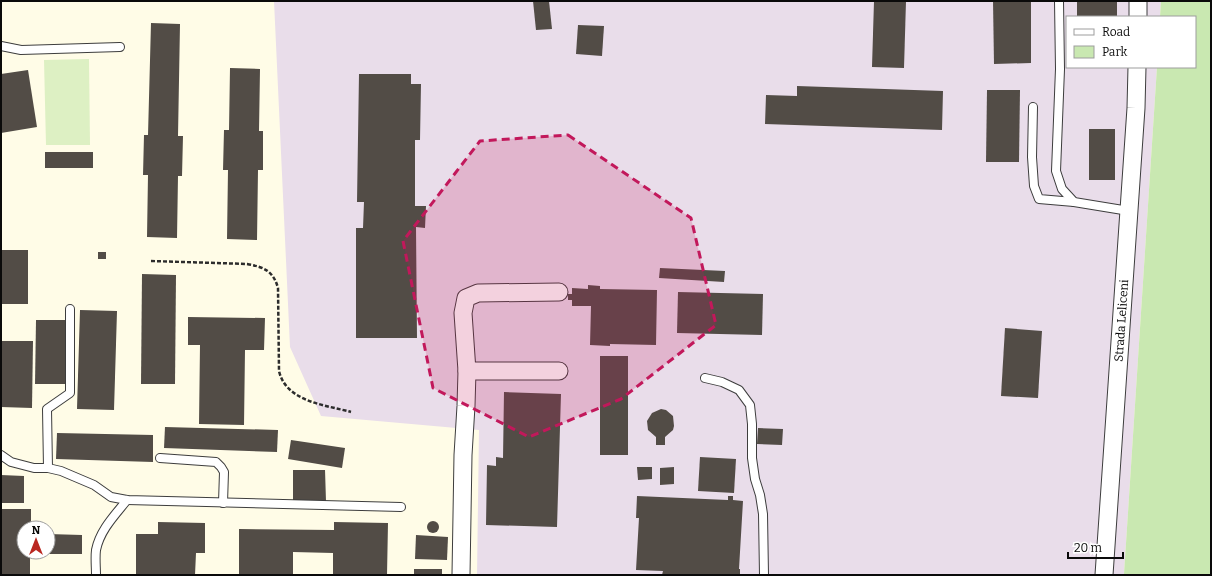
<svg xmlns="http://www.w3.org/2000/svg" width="1212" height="576" font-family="Bitter,serif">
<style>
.industrial{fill:#e9ddea}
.green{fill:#c9e8b1}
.pitch{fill:#ddf0c3}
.building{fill:#524c46}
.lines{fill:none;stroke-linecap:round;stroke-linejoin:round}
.service-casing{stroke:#3d3d3d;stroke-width:10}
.minor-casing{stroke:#3d3d3d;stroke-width:19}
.path{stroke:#2c2c2c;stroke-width:2.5;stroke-dasharray:4 2;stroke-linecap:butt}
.service{stroke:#fff;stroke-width:8}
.minor{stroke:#fff;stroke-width:17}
.marked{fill:#c2185b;fill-opacity:0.2;stroke:#c2185b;stroke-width:3;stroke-dasharray:8 5;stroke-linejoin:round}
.labels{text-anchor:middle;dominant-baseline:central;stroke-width:4;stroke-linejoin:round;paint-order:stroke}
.street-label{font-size:12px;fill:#0a0a0a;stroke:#fff}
</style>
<rect width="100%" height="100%" fill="#fffce7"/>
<polygon class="industrial" points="274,1 1161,1 1160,17 1067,17 1067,67 1157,67 1124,574 1130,575 477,575 479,430 321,416 290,347"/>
<polygon class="green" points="1161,1 1211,1 1211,575 1130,575 1124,574 1157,67 1195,67 1195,17 1160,17"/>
<polygon class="pitch" points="89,59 90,145 46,145 44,60"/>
<g class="building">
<polygon points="533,1 549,1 552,29 536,30"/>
<polygon points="874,1 906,1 904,68 872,67"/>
<polygon points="993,1 1031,1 1031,63 994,64"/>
<rect x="1077" y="1" width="40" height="16"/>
<polygon points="151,23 180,24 178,136 183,136 182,176 178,176 177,238 147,237 148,175 143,175 144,135 148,135"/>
<polygon points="578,25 604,26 602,56 576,54"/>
<polygon points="230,68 260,69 259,131 263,131 263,170 258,170 257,240 227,239 228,170 223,170 224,130 229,130"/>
<polygon points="28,70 37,127 1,133 1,74"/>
<polygon points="359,74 411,74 411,84 421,84 420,140 415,140 415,206 426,206 425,228 416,227 417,338 356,338 356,228 363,228 364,202 357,202"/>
<polygon points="797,86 943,91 942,130 765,124 766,95 797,96"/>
<polygon points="987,90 1020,90 1019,162 986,162"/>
<rect x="1089" y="129" width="26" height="51"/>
<rect x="45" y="152" width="48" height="16"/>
<rect x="1" y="250" width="27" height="54"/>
<rect x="98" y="252" width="8" height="7"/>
<polygon points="660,268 725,271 724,282 659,278"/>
<polygon points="142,274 176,275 175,384 141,384"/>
<polygon points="588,285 600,286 600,289 657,290 656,345 610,344 610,346 590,345 591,306 572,306 572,300 568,300 568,294 572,294 572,288 588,289"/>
<polygon points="678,292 763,294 762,335 677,333"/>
<polygon points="80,310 117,311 114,410 77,409"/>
<polygon points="188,317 265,318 264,350 245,350 244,425 199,424 200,345 188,345"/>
<polygon points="36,320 66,320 65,384 35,384"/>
<polygon points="1005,328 1042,331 1038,398 1001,396"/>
<polygon points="1,341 33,341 32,408 1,407"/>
<rect x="600" y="356" width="28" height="99"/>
<polygon points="504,392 561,394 557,527 486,525 487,465 496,466 496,457 503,458"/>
<polygon points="661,409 666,410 673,416 674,426 673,430 665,437 665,445 656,445 656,437 648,430 647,421 652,413"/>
<polygon points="165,427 278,430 277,452 164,448"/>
<polygon points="758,428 783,429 782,445 757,444"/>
<polygon points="57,433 153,435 153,462 56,459"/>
<polygon points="291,440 345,448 342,468 288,459"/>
<polygon points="700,457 736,459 734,493 698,491"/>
<polygon points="637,467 652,467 652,479 638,480"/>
<polygon points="674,467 674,484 660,485 660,468"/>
<polygon points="293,470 325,470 326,501 293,502"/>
<polygon points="1,475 24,476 24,503 1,503"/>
<polygon points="637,496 728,500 728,496 733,496 733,500 743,501 739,569 740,569 740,575 662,575 663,571 636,570 639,518 636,518"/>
<polygon points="1,509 31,509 31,528 24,528 24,552 30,552 30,575 1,575"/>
<circle cx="433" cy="527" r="6"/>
<polygon points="158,522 205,523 205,553 196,553 195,575 136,575 136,534 158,534"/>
<polygon points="334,522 388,523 387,575 333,575 333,553 293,552 293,575 239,575 239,529 334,530"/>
<polygon points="48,534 82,535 82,554 40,554 40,552 48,552"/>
<polygon points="416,535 448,537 447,560 415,559"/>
<rect x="414" y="569" width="28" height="6"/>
</g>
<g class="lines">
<g class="service-casing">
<g id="service">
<polyline points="1059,1 1060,69 1056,171 1062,189 1074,202 1129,211"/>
<polyline points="1,46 21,50 120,47"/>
<polyline points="1033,107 1032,157 1034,186 1039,199 1074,202"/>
<polyline points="705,378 722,382 739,390 750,405 752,424 752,458 755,479 760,495 763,514 764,575"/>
<polyline points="1,455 11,462 34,468 48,468 61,471 94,485 111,497 127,500 401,507"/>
<polyline points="160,458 216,462 221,467 224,472 223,503"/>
<polyline points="48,468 47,409 70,393 70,309"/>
<path d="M96,575C96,567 95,558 96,550C100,530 115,515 127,500"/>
</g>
</g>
<g class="minor-casing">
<g id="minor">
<polyline points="1138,17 1138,1"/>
<polyline points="467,371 463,313 466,298 478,293 559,292"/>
<polyline points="461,575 463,455 466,406 467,371 559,371"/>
<path id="s1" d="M1104,575L1136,108L1137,67"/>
</g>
</g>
<path class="path" d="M151,261L247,264C263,267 273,270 278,288L279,371C286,402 326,405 351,412"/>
<use href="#service" class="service"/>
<use href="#minor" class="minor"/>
</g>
<path class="marked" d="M568,135L691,218L716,325L621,399L529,437L433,388L403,241L480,141Z"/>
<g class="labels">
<g class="street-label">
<text stroke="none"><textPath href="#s1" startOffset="255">Strada Leliceni</textPath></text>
</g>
</g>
<rect width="1212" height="576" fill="none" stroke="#0a0a0a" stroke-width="4"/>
<rect x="1066" y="16" width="130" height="52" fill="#ffffff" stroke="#9d9d9d"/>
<rect x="1074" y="29" width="20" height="6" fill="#ffffff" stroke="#9d9d9d"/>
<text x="1102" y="36" font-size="12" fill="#0a0a0a">Road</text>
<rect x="1074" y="46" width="20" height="12" fill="#c9e8b1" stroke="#9d9d9d"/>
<text x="1102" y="56" font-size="12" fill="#0a0a0a">Park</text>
<g transform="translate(36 540)"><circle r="19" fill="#ffffff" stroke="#9d9d9d"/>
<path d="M0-3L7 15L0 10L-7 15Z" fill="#ba2721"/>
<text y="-6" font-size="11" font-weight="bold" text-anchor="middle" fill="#0a0a0a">N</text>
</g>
<path d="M1068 552v6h55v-6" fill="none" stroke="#0a0a0a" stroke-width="2"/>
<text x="1074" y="552" font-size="12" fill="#0a0a0a" stroke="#ffffff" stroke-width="3" paint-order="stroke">20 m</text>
</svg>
